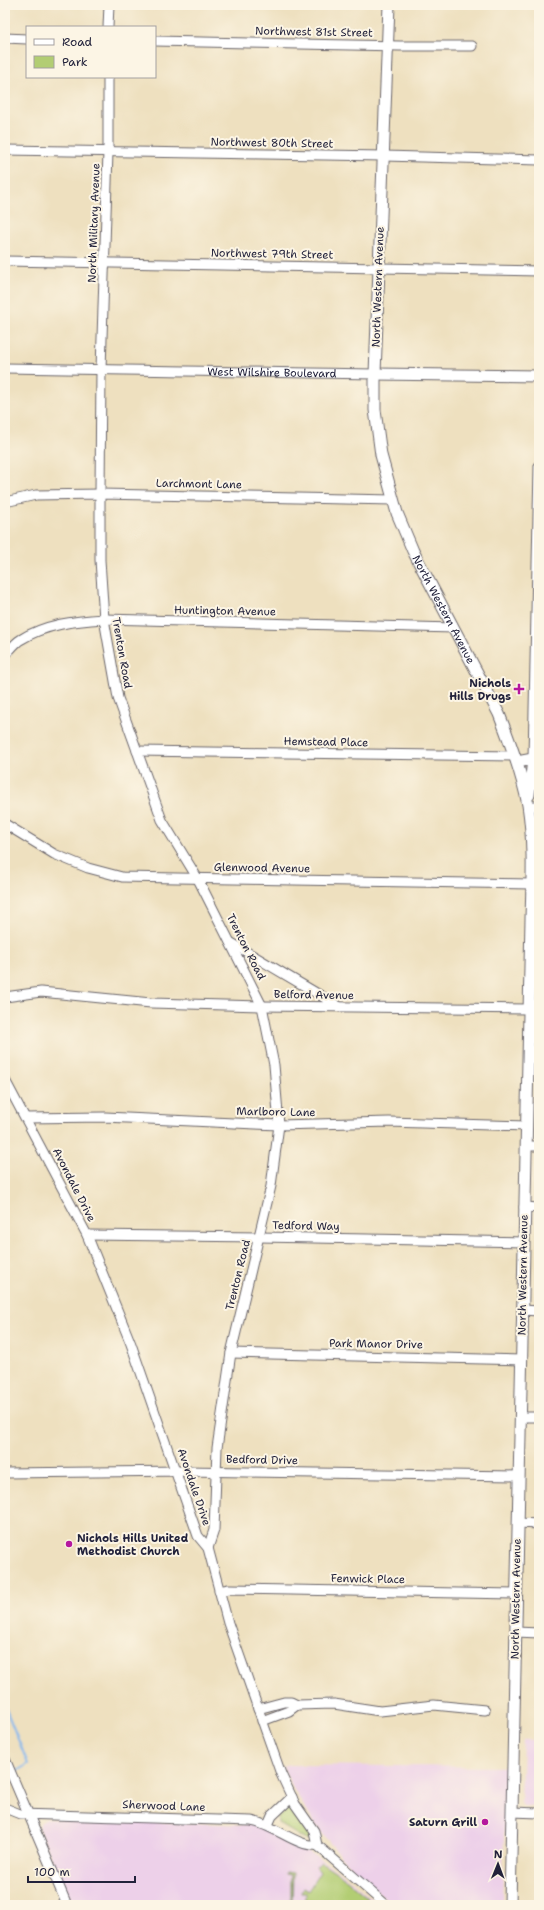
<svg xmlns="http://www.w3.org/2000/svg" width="544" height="1910" font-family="'Shantell Sans',sans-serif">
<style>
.built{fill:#edd0e9}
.green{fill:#b2cd73;stroke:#6a7857}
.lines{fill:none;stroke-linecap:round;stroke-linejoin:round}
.stream{stroke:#80b7f0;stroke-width:2}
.minor-casing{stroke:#696469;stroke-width:11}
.major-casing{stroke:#696469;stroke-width:13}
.minor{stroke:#fff;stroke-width:9}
.major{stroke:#fff;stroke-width:11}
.poi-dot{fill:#b5179e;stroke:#fcf5e5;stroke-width:1.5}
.labels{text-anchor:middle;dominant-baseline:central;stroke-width:4;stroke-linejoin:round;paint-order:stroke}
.street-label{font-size:11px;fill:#22223b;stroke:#fcf5e5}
.poi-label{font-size:11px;font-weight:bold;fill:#22223b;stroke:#fcf5e5;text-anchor:end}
</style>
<rect width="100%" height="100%" fill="#fcf5e5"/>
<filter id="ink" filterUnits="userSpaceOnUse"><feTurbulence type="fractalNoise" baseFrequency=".025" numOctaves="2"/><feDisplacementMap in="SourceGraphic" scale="8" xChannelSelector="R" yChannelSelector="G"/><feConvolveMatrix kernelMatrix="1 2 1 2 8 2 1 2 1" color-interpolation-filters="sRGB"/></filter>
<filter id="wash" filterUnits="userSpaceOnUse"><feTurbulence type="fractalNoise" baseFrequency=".012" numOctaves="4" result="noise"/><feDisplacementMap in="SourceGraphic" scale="16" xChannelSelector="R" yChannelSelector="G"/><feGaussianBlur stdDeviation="0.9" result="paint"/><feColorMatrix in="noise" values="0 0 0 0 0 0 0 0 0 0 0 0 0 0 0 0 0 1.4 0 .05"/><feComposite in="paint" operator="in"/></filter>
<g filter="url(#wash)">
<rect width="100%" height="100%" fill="#eee0bf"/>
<g class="built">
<polygon points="534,1094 539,1094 539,1142 534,1134"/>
<polygon points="523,1740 539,1740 539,1806 523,1806 521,1803"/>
<polygon points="290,1765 506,1767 502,1905 393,1905 347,1864 316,1826 291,1785 283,1767"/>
<polygon points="46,1819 255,1825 279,1834 324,1861 343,1874 379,1905 71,1905 39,1828 40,1823"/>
</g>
<g class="green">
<polygon points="288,1808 292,1809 310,1835 310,1840 306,1840 278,1823 278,1816"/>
<polygon points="321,1862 342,1876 368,1898 362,1905 354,1900 349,1903 344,1900 340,1905 306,1905 306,1893 301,1893 303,1888 308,1891 320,1872 316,1867"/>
<polygon points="286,1872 293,1873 292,1905 291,1905 291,1875 286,1874"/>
</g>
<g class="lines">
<polyline class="stream" points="5,1707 28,1764 17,1771"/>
</g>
</g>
<g filter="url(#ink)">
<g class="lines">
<g class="minor-casing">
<g id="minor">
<polyline points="108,27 109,5"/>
<polyline points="5,38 27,39"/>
<polyline points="155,41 400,46 472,46"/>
<polyline points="108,77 108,152 101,369 100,494 100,560 104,619 118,698 162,820 198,879 262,1006 274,1065 279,1125 271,1186 231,1353 217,1448 214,1530 208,1548"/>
<polyline points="5,150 384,156 539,160"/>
<path d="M5,261C183,266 361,266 539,271"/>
<path id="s1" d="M5,368L375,374"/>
<polyline points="5,502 36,495 100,494 393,500"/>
<path d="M5,655C10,650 15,643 20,640C45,624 75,621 104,619L454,628"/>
<polyline points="137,751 515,756"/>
<polyline points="533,759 539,466"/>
<polyline points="528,806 539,806"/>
<polyline points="5,824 54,854 88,868 122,877 531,884"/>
<polyline points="230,942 340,1007"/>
<polyline points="5,997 41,992 151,1003 262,1006 529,1009"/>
<polyline points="528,1032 539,1032"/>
<polyline points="5,1080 87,1235 131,1344 198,1536 208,1548 228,1623 281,1774 295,1804 314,1831 317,1845 386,1905"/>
<polyline points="26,1118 105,1117 279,1125 389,1122 526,1126"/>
<polyline points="526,1146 539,1146"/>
<polyline points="524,1207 539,1208"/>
<polyline points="87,1235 260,1237 524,1242"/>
<polyline points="522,1310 539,1311"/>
<polyline points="231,1353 521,1360"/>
<polyline points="520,1417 539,1417"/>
<polyline points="5,1473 186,1471 519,1476"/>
<polyline points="518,1523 539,1524"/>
<polyline points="219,1591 229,1589 516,1594"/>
<polyline points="516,1632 539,1633"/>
<polyline points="258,1709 284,1702 291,1702 297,1705 334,1704 380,1711 434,1705 485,1710"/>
<polyline points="262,1721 289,1711 297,1705"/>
<polyline points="5,1759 67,1905"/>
<path d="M5,1808L20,1814L251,1821C273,1824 299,1848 317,1845"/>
<polyline points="512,1812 539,1813"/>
<polyline points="268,1825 272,1816 292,1797"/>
</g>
</g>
<g class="major-casing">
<g id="major">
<path id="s2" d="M389,5L375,374V410L381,455L397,513L413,551L499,714C511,744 522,774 528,805C534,843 532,881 531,919L510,1905"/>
<polyline points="375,374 539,376"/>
<polyline points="517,762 533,759 529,795"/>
</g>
</g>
<use href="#minor" class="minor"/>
<use href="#major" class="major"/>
</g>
</g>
<g class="poi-dot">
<path d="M517 683h4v4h4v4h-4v4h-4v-4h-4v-4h4z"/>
<circle cx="69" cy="1544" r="4"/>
<circle cx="485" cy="1822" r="4"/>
</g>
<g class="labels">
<g class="street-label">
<text transform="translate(314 32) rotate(1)">Northwest 81st Street</text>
<text transform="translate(272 143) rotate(1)">Northwest 80th Street</text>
<text transform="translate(94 223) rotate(-88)">North Military Avenue</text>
<text transform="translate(272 254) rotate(1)">Northwest 79th Street</text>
<text transform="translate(378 287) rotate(-88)">North Western Avenue</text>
<text stroke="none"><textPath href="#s1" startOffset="267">West Wilshire Boulevard</textPath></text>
<text transform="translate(199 484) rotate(1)">Larchmont Lane</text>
<text stroke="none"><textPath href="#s2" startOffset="618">North Western Avenue</textPath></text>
<text transform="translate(225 611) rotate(1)">Huntington Avenue</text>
<text transform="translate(122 653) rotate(80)">Trenton Road</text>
<text transform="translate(326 742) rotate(1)">Hemstead Place</text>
<text transform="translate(262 868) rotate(1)">Glenwood Avenue</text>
<text transform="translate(246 947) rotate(63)">Trenton Road</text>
<text transform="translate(314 995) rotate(1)">Belford Avenue</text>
<text transform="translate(276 1112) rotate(1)">Marlboro Lane</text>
<text transform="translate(74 1185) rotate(63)">Avondale Drive</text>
<text transform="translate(306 1226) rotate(1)">Tedford Way</text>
<text transform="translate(238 1275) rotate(-76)">Trenton Road</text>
<text transform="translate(523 1275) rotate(-89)">North Western Avenue</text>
<text transform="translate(376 1344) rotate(1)">Park Manor Drive</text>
<text transform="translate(262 1460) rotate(1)">Bedford Drive</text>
<text transform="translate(194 1487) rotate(71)">Avondale Drive</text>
<text transform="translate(368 1579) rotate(1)">Fenwick Place</text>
<text transform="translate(516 1599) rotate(-89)">North Western Avenue</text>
<text transform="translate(164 1806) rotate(2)">Sherwood Lane</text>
</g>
<g class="poi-label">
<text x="511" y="683">Nichols<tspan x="511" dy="13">Hills Drugs</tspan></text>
<text x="77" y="1538" text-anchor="start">Nichols Hills United<tspan x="77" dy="13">Methodist Church</tspan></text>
<text x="477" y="1822">Saturn Grill</text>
</g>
</g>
<rect width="544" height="1910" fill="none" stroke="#fcf5e5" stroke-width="20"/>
<rect x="26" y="26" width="130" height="52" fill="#fcf5e5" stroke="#a5a1a1"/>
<rect x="34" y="39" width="20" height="6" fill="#ffffff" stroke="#a5a1a1"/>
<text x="62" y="46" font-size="12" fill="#22223b">Road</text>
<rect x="34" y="56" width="20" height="12" fill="#b2cd73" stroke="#a5a1a1"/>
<text x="62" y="66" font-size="12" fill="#22223b">Park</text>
<g transform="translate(498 1864) rotate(1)" stroke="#fcf5e5" stroke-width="3" paint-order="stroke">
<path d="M0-3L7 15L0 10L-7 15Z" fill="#22223b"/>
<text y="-6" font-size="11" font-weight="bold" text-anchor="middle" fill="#22223b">N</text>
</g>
<path d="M28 1876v6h107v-6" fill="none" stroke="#22223b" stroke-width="2"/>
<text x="34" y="1876" font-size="12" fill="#22223b" stroke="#fcf5e5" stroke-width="3" paint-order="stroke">100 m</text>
</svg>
